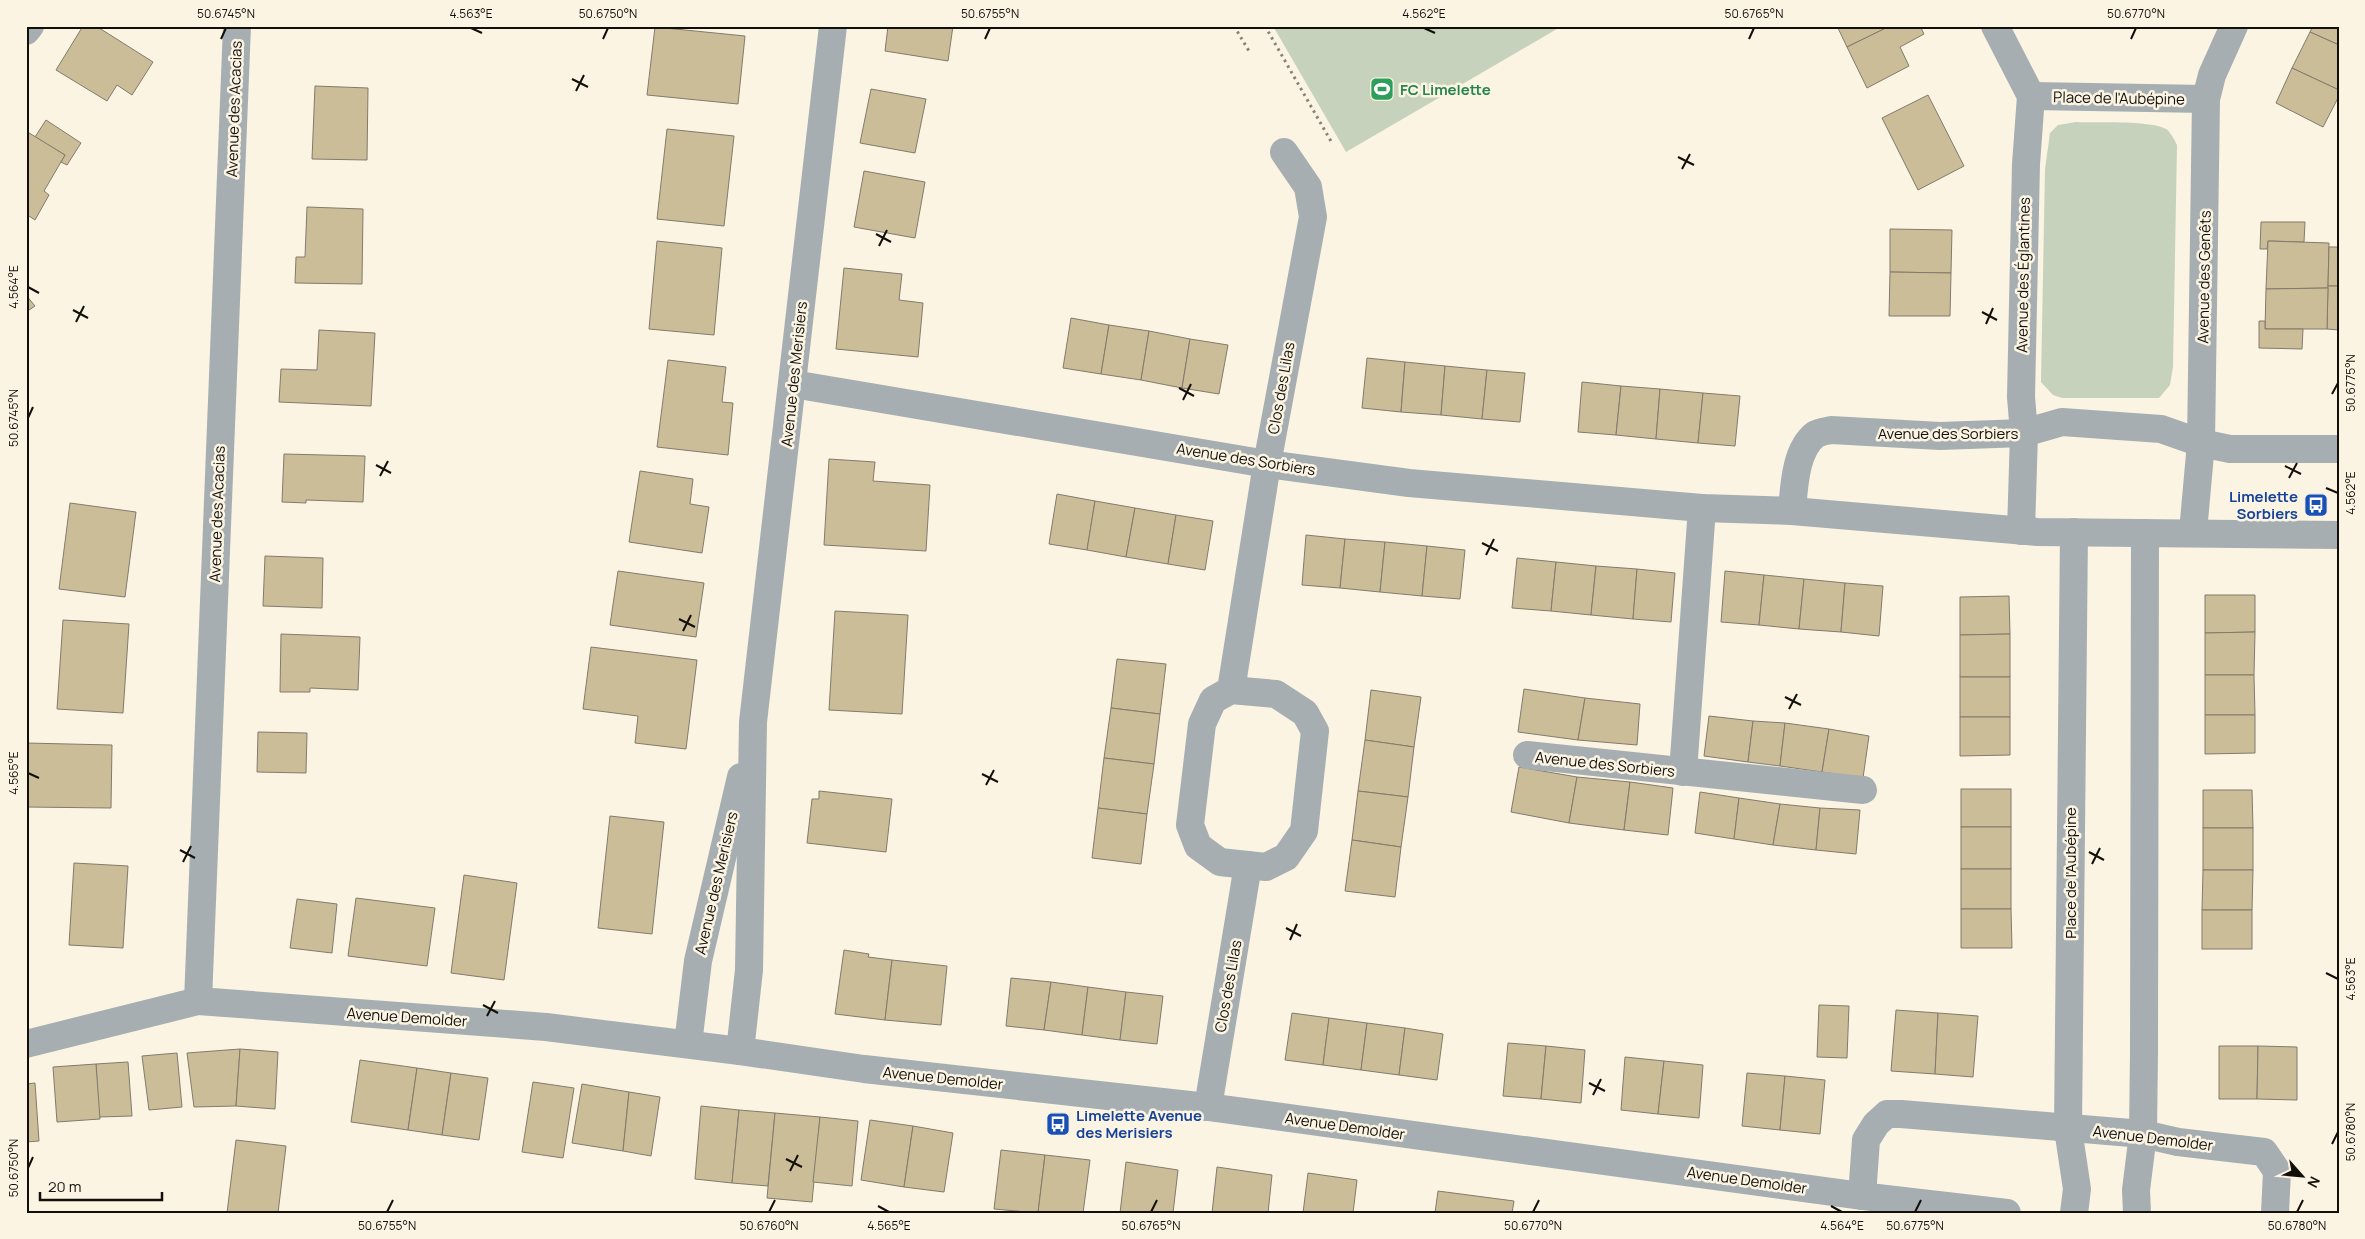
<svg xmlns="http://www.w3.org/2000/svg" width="2365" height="1239" font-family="Manrope,sans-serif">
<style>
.green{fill:#c6d2bb}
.building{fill:#ccbd99;stroke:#827b6c}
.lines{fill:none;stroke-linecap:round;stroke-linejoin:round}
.path{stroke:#888378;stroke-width:3;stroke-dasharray:2.5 4;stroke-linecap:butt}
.minor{stroke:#a6aeb2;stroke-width:28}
.tertiary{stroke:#a6aeb2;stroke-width:28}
.ticks{fill:none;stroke:#120f0a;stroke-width:2}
.labels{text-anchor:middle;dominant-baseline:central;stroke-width:5;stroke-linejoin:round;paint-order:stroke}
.leisure-label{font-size:15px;font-weight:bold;fill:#27864d;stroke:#fbf4e3;text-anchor:start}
.street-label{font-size:15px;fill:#120f0a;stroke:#fbf4e3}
.transit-label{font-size:15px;font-weight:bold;fill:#164399;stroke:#fbf4e3;text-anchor:end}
.neatline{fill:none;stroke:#120f0a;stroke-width:2}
.ticks-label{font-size:12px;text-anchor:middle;fill:#120f0a}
</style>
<rect width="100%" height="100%" fill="#fbf4e3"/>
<g class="green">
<polygon points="1273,26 1562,26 1346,152"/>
<path d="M2076,122C2097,123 2149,120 2166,129C2170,131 2175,141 2177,145L2173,367L2170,385L2159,398H2062L2053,395L2041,382L2045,169L2050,133L2058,125Z"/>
</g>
<g class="building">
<polygon points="83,26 96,26 153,62 132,95 117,85 107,101 56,70"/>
<polygon points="888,26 953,26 948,61 885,51"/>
<polygon points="1837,26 1890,26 1847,47"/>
<polygon points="1890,26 1920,26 1924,34 1900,47 1909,66 1867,88 1847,47"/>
<polygon points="2313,26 2339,26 2339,45 2310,32"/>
<polygon points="655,27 745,36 738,104 647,95"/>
<polygon points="2310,32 2339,45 2339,90 2292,68"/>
<polygon points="2292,68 2339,90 2339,96 2323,127 2276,103"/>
<polygon points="315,86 368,88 367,160 312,159"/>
<polygon points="871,89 926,99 915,153 860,143"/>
<polygon points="1928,95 1964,166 1918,190 1882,118"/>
<polygon points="46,120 81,143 67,165 61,162 65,155 35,137"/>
<polygon points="667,129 734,136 724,226 657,219"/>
<polygon points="26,131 65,155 44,191 49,195 35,220 26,214"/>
<polygon points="864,171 925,182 915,238 854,227"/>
<polygon points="307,207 363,209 362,284 295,283 296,257 305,257"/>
<polygon points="2261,222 2305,222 2304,242 2268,241 2267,249 2260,249"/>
<polygon points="1890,229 1952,230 1951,273 1890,272"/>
<polygon points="657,241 722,248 714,335 649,329"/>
<polygon points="2268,241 2329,243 2328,288 2266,289"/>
<polygon points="2329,247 2339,247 2339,286 2328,286"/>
<polygon points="844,268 902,274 899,300 923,303 918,357 836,349"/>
<polygon points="1890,272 1951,273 1950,316 1889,316"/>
<polygon points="2328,286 2339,286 2339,330 2327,329"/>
<polygon points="2328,288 2327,329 2265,329 2266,289"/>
<polygon points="26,295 35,306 26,312"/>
<polygon points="1071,318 1109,325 1101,374 1063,368"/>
<polygon points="2259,321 2265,321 2265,329 2303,329 2302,349 2259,348"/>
<polygon points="1109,325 1149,331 1141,380 1101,374"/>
<polygon points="319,330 375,333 371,406 279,402 281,369 317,370"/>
<polygon points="1149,331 1190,339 1182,388 1141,380"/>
<polygon points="1190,339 1228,345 1219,394 1182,388"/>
<polygon points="1367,358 1405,362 1401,412 1362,408"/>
<polygon points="668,360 726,367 722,402 733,403 728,455 657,447"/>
<polygon points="1405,362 1445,366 1441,415 1401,412"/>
<polygon points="1445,366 1487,370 1482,419 1441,415"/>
<polygon points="1487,370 1525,373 1520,422 1482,419"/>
<polygon points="1582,382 1621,386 1616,435 1578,432"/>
<polygon points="1621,386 1660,389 1656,439 1616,435"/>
<polygon points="1660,389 1703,393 1698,443 1656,439"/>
<polygon points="1703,393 1740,396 1735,446 1698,443"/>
<polygon points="284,454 365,456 363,502 306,500 306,503 282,502"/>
<polygon points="829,459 875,462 873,481 930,485 926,551 824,545"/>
<polygon points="640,471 693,479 690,504 709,507 702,553 629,542"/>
<polygon points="1057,494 1095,501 1087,550 1049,544"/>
<polygon points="1095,501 1135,508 1126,557 1087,550"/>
<polygon points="70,503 136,512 125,597 59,589"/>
<polygon points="1135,508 1176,515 1168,564 1126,557"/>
<polygon points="1176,515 1213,521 1205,570 1168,564"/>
<polygon points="1306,535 1345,539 1340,588 1302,585"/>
<polygon points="1345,539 1385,542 1380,592 1340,588"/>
<polygon points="1385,542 1427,546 1422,596 1380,592"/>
<polygon points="1427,546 1465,550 1460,599 1422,596"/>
<polygon points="265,556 323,558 322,608 263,606"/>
<polygon points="1517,558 1556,562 1551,611 1512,608"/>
<polygon points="1556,562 1596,566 1591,615 1551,611"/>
<polygon points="1596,566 1637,569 1633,619 1591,615"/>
<polygon points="1637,569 1675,573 1671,622 1633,619"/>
<polygon points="618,571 704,583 696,637 610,625"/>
<polygon points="1725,571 1764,575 1759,625 1721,622"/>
<polygon points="1764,575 1804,579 1799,629 1759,625"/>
<polygon points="1804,579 1845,583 1841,632 1799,629"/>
<polygon points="1845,583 1883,586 1879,636 1841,632"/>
<polygon points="2205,595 2255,595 2255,632 2205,633"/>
<polygon points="2009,596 2010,634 1960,635 1960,597"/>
<polygon points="835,611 908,615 902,714 829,710"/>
<polygon points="63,620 129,624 123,713 57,709"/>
<polygon points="2255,632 2254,675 2205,675 2205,633"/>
<polygon points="281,634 360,637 358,690 310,688 310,692 280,692"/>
<polygon points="2010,634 2010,677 1960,677 1960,635"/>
<polygon points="591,647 697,660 686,749 635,743 638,716 583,709"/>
<polygon points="1117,659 1166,664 1160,714 1111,708"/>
<polygon points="2205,675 2254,675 2255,715 2205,715"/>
<rect x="1960" y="677" width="50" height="40"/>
<polygon points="1524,689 1585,698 1578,740 1518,732"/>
<polygon points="1371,690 1421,697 1414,747 1365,740"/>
<polygon points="1585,698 1640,704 1637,745 1578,740"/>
<polygon points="1111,708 1160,714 1154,764 1104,758"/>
<polygon points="2205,715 2255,715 2255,753 2205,754"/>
<polygon points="1709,716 1753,721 1748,762 1704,756"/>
<polygon points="1960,717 2010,717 2010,755 1960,756"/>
<polygon points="1753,721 1785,723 1780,766 1748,762"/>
<polygon points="1785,723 1829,729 1822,772 1780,766"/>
<polygon points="1829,729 1869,736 1863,778 1822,772"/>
<polygon points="258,732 307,733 306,773 257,772"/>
<polygon points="1365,740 1414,747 1408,797 1358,791"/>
<polygon points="26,743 112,745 111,808 26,807"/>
<polygon points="1104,758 1154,764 1147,814 1098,808"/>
<polygon points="1519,767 1577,777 1569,823 1511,812"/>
<polygon points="1577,777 1630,782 1624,830 1569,823"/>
<polygon points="1630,782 1673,788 1668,835 1624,830"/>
<rect x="1961" y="789" width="50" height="38"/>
<polygon points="2203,790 2252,790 2253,828 2203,828"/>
<polygon points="819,791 892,799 886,852 807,843 812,799 819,799"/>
<polygon points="1358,791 1408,797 1401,847 1352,840"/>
<polygon points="1700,792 1739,798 1734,839 1695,833"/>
<polygon points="1739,798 1780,804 1773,845 1734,839"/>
<polygon points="1780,804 1820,808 1816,850 1773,845"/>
<polygon points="1098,808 1147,814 1141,864 1092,858"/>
<polygon points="1820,808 1860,810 1856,854 1816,850"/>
<polygon points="610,816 664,822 652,934 598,928"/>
<rect x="1961" y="827" width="50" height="42"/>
<rect x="2203" y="828" width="50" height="42"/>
<polygon points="1352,840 1401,847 1395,897 1345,891"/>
<polygon points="74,863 128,866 123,948 69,945"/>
<rect x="1961" y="869" width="50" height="40"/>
<polygon points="2203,870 2253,870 2252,910 2202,910"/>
<polygon points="464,875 517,883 504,980 451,973"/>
<polygon points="356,898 435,908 427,966 348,956"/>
<polygon points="297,899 337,904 332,953 290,948"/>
<polygon points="1961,909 2011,909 2012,948 1961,948"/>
<rect x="2202" y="910" width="50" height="39"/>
<polygon points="844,950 869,954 868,957 892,960 885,1020 835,1014"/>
<polygon points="892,960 947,966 941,1025 885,1020"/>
<polygon points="1011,978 1051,982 1044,1030 1006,1026"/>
<polygon points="1051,982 1088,987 1082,1035 1044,1030"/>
<polygon points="1088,987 1126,992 1120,1040 1082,1035"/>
<polygon points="1126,992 1163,996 1157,1044 1120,1040"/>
<polygon points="1819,1005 1849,1006 1847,1058 1817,1057"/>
<polygon points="1896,1010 1938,1013 1935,1074 1891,1071"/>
<polygon points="1292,1013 1329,1018 1323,1065 1285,1060"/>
<polygon points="1938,1013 1978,1016 1973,1077 1935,1074"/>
<polygon points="1329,1018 1367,1023 1361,1070 1323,1065"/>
<polygon points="1367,1023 1405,1028 1399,1075 1361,1070"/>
<polygon points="1405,1028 1443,1034 1437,1080 1399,1075"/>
<polygon points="1508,1043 1546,1046 1541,1099 1503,1096"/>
<polygon points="1546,1046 1585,1050 1581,1103 1541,1099"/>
<polygon points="2219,1046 2258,1046 2257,1099 2219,1099"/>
<polygon points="2258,1046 2297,1047 2297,1100 2257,1099"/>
<polygon points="240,1049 236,1106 194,1107 187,1053"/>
<polygon points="240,1049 278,1052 275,1109 236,1106"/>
<polygon points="177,1053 182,1107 149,1110 142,1056"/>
<polygon points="1625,1057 1664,1061 1658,1114 1621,1110"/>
<polygon points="360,1060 417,1068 408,1130 351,1122"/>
<polygon points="1664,1061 1703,1065 1699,1118 1658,1114"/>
<polygon points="128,1062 132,1116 99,1117 96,1064"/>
<polygon points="96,1064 100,1119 57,1122 53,1067"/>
<polygon points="417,1068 451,1073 442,1135 408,1130"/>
<polygon points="451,1073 488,1078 479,1140 442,1135"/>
<polygon points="1747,1073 1785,1076 1780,1130 1742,1126"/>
<polygon points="1785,1076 1825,1080 1820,1134 1780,1130"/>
<polygon points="533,1082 574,1088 563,1158 522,1152"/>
<polygon points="35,1083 39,1141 26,1142 26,1084"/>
<polygon points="582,1084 629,1092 623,1151 572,1143"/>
<polygon points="629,1092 660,1097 651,1156 623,1151"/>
<polygon points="701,1106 739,1110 732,1183 695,1179"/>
<polygon points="739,1110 775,1113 768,1186 732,1183"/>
<polygon points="775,1113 820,1117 812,1202 767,1198"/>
<polygon points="820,1117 858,1121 852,1186 813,1182"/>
<polygon points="870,1120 913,1126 904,1187 861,1180"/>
<polygon points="913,1126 953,1133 944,1192 904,1187"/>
<polygon points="236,1140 286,1146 278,1213 227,1213"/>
<polygon points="1001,1150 1045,1155 1038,1213 994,1209"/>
<polygon points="1045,1155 1090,1160 1083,1213 1038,1213"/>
<polygon points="1126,1162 1178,1170 1173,1213 1120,1213"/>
<polygon points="1217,1167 1272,1175 1268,1213 1212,1213"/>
<polygon points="1308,1173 1357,1180 1353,1213 1303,1213"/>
<polygon points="1438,1191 1514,1201 1512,1213 1435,1213"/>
</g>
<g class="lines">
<g class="path">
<polyline points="1234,26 1249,51"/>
<polyline points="1265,26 1332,143"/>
</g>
<g class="minor">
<polyline points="1995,26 2031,96 2026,164 2021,397 2024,433 2021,531"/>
<polyline points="26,31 30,26"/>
<polyline points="2031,96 2206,99"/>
<polyline points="793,384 1267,464 1409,483 1702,508 1792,511 2037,532 2339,535"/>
<path d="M1792,511C1794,488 1795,449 1816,434C1820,432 1827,431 1831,430L1940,436L2024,433L2062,422L2161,429L2201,443L2230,449H2339"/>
<polyline points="2074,532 2068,1129 2077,1189 2074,1213"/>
<polyline points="2193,532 2201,443 2206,99 2212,75 2234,26"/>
<polyline points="1231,690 1267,464 1313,217 1308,187 1284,152"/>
<polygon points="1231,690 1276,694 1305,713 1315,731 1304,831 1286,857 1266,867 1220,862 1198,846 1190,825 1202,724 1213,700"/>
<polyline points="1527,755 1863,790"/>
<polyline points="1683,772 1702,508"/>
<polyline points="198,1001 237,26"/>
<polyline points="688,1044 698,961 741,777"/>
<polyline points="740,1051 749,970 753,722 833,26"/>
<polyline points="1208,1107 1248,865"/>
<polyline points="1862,1196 1866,1140 1876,1124 1887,1114 1901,1114 2143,1134 2178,1142 2264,1152 2277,1171 2275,1213"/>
<polyline points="2137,1213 2136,1190 2143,1134 2144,1052 2145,533"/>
</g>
<polyline class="tertiary" points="26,1044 198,1001 546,1027 740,1051 864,1069 1208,1107 1862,1196 2007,1213"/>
</g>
<path class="ticks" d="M471,28L482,33M1424,28L1435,33M221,39L226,28M603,39L608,28M985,39L990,28M1749,39L1754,28M2131,39L2136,28M572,79L588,87M576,91L584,75M1678,157L1694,165M1682,169L1690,154M876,234L891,242M879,246L887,230M28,287L39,293M73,310L88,318M1982,312L1997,320M76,322L84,306M1986,324L1993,308M1179,388L1194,396M2332,394L2338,383M1183,400L1191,384M28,418L33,407M376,465L391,473M2285,466L2301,474M380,476L388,461M2289,478L2297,463M2326,488L2338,493M1482,543L1498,551M1486,555L1494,539M679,619L695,627M683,631L691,615M1785,697L1801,705M1789,709L1797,694M28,773L39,778M982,774L998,782M986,785L994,770M180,850L195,858M2089,852L2104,860M183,862L191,846M2092,864L2100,848M1286,928L1301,936M1290,940L1297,924M2326,973L2338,979M483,1005L498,1013M487,1016L495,1001M1589,1083L1605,1091M1593,1095L1601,1079M2332,1144L2338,1132M786,1159L802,1167M28,1168L33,1157M790,1171L798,1155M878,1206L889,1212M1831,1206L1842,1212M387,1212L393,1200M769,1212L775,1200M1151,1212L1157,1200M1533,1212L1539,1200M1915,1212L1921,1200M2297,1212L2303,1200"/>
<defs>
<g id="stadium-square" transform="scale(1.25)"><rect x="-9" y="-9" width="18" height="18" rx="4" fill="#2e9e5b" stroke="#fbf4e3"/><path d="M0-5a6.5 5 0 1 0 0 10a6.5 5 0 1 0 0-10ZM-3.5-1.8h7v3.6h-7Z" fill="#fff"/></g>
<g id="bus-square" transform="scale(1.25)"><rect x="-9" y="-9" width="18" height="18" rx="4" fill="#1a4fb4" stroke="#fbf4e3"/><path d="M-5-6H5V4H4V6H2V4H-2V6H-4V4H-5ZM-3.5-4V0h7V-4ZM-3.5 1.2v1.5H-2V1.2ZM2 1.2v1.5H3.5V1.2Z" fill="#fff"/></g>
</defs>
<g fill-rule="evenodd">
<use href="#stadium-square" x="1382" y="89"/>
<use href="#bus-square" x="2316" y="505"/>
<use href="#bus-square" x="1058" y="1124"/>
</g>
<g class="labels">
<g class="leisure-label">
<text x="1400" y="89">FC Limelette</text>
</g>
<g class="street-label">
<text transform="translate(2119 98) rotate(1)">Place de l'Aubépine</text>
<text transform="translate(234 109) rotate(-88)">Avenue des Acacias</text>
<text transform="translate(2023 275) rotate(-89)">Avenue des Églantines</text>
<text transform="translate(2204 277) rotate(-89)">Avenue des Genêts</text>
<text transform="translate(794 374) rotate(-84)">Avenue des Merisiers</text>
<text transform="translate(1281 388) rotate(-80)">Clos des Lilas</text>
<text x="1948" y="433">Avenue des Sorbiers</text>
<text transform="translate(1246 459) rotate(9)">Avenue des Sorbiers</text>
<text transform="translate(217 514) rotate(-88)">Avenue des Acacias</text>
<text transform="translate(1605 764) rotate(6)">Avenue des Sorbiers</text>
<text transform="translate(2070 873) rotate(-90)">Place de l'Aubépine</text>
<text transform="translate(716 883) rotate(-77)">Avenue des Merisiers</text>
<text transform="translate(1228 986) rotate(-80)">Clos des Lilas</text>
<text transform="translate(407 1017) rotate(4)">Avenue Demolder</text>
<text transform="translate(943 1078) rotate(6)">Avenue Demolder</text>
<text transform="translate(1345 1126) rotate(8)">Avenue Demolder</text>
<text transform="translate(2153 1138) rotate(7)">Avenue Demolder</text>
<text transform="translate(1747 1180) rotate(8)">Avenue Demolder</text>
</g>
<g class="transit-label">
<text x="2298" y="496">Limelette<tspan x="2298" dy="17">Sorbiers</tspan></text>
<text x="1076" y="1115" text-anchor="start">Limelette Avenue<tspan x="1076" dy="17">des Merisiers</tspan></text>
</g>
</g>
<rect width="2365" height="1239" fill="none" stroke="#fbf4e3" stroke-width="55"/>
<g transform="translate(2302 1176) rotate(117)" stroke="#fbf4e3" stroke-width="4" paint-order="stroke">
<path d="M0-4L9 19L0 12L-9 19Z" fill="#120f0a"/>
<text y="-8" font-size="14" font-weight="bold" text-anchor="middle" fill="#120f0a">N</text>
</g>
<path d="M40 1192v8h122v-8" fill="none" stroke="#120f0a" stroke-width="2.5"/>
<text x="48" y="1192" font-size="15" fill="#120f0a" stroke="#fbf4e3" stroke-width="4" paint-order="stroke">20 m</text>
<rect x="28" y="28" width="2310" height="1184" class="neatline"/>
<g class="ticks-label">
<text x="226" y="18">50.6745°N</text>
<text x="471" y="18">4.563°E</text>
<text x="608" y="18">50.6750°N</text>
<text x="990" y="18">50.6755°N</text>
<text x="1424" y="18">4.562°E</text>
<text x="1754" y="18">50.6765°N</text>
<text x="2136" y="18">50.6770°N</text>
<text transform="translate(14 287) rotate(-90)" y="4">4.564°E</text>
<text transform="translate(2351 383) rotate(-90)" y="4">50.6775°N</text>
<text transform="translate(14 418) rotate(-90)" y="4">50.6745°N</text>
<text transform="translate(2351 493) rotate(-90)" y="4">4.562°E</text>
<text transform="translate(14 773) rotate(-90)" y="4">4.565°E</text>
<text transform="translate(2351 979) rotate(-90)" y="4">4.563°E</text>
<text transform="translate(2351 1132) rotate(-90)" y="4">50.6780°N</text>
<text transform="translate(14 1168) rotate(-90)" y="4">50.6750°N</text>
<text x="387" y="1230">50.6755°N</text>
<text x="769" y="1230">50.6760°N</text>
<text x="889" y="1230">4.565°E</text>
<text x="1151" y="1230">50.6765°N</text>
<text x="1533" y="1230">50.6770°N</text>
<text x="1842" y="1230">4.564°E</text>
<text x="1915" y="1230">50.6775°N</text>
<text x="2297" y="1230">50.6780°N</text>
</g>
</svg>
